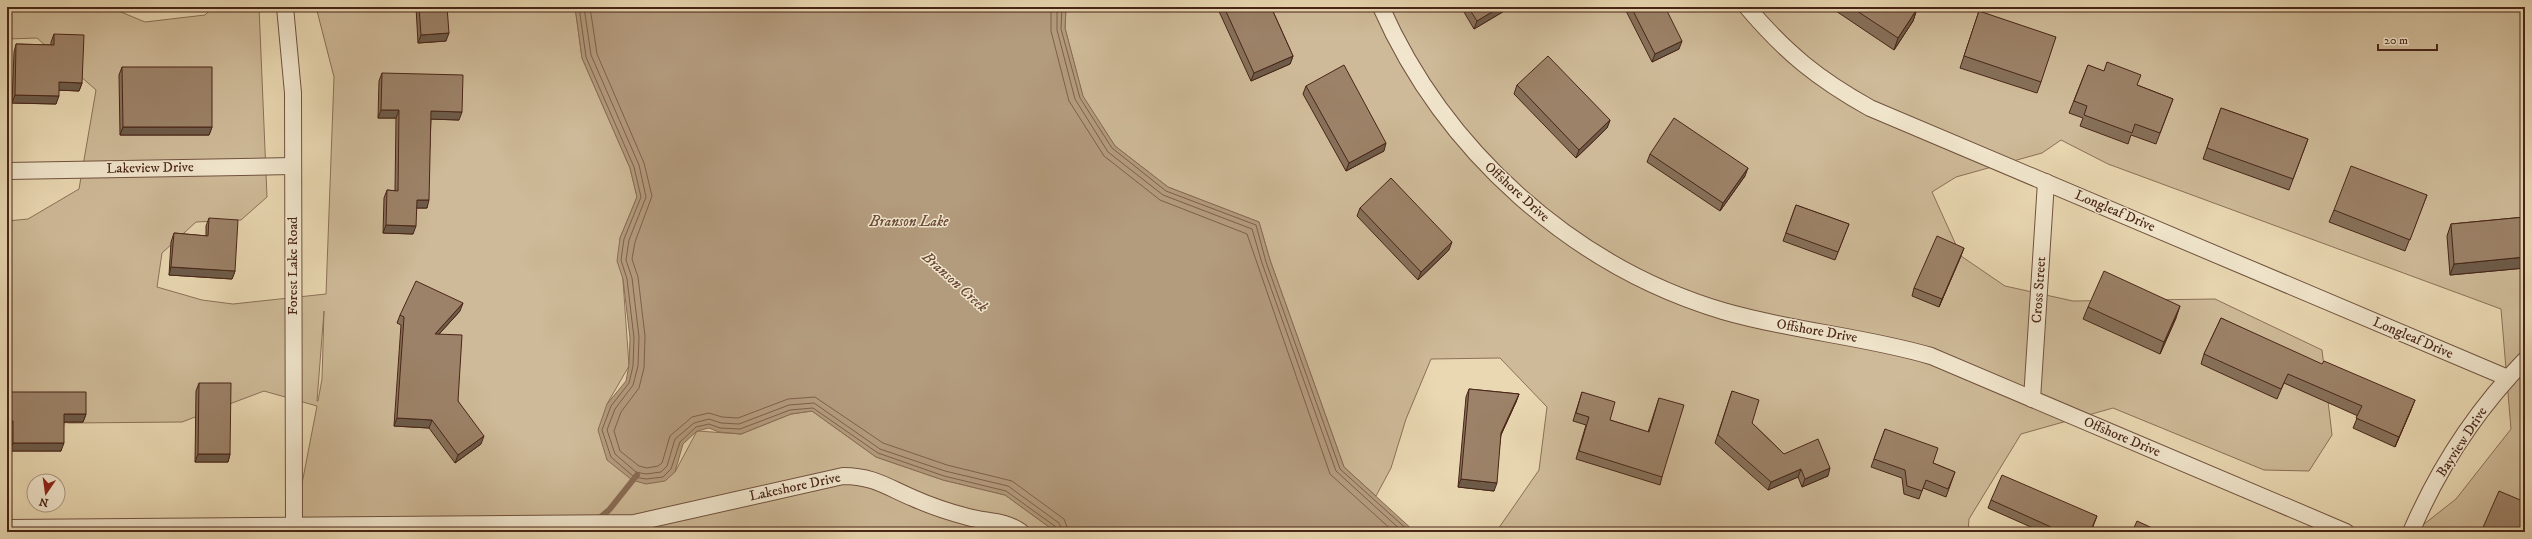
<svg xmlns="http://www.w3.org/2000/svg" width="2532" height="539" font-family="'IM FELL DW Pica',serif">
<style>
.green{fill:#ceba98;stroke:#8c7058;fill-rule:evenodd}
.water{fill:#b39b7d;stroke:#896c54}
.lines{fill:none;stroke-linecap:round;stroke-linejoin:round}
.shore{stroke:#7e604a;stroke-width:1}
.stream{stroke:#896c54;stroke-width:6}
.street-casing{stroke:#71523e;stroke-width:18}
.street{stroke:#f1e6cd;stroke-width:16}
.wall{fill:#867059;stroke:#492517}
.shaded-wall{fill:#6d5b49;stroke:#492517}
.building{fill:#9c8268;stroke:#492517}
.labels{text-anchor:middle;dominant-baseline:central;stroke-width:3;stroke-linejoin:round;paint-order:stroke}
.street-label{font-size:14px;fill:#492517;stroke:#f1e6cd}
.water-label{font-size:15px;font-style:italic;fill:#694836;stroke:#f1e6cd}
</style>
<rect width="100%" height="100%" fill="#e9d8b2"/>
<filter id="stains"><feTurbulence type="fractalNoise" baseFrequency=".005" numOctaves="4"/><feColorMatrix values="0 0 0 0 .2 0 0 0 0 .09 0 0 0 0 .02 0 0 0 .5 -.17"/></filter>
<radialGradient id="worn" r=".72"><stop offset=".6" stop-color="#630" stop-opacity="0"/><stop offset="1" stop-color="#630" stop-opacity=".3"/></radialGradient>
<g class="green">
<path d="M7,7H109L145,22L205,15L213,7H259L267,197L241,220L196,222L162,253L157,287L202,300L233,304L326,294L334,77L316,7H575L582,58L630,168L637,197L620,238L629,366L607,404L675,472L697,431L741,434L791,414L812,411L876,457L943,480L1005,495L1056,532H302L294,525L317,406L264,391L182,422L70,423L7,417V221L28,219L79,189L96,90L37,38L7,39ZM324,311L322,379L318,401H317Z"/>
<polygon points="1066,7 2525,7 2525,532 2414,532 2456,499 2511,429 2501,309 2108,164 2061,140 2042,153 1956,177 1932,192 1961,256 2005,286 2073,301 2215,299 2322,350 2332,435 2309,471 2264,470 2113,408 2021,434 1969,519 1968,532 1496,532 1539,470 1547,407 1500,358 1431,359 1406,419 1391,468 1376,496 1344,467 1270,260 1259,222 1168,187 1115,146 1083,97 1065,28"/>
</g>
<polygon class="water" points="575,7 1066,7 1065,28 1083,96 1115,146 1168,187 1259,222 1270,260 1344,467 1415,532 1056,532 1005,495 943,480 876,457 812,411 791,414 741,434 719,432 709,428 697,431 683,444 675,472 665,481 646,484 632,480 607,460 598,430 607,404 626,381 629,365 630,338 623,279 617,261 620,238 637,197 630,168 582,58"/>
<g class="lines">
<g class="shore">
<polyline points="579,7 586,57 634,167 641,197 624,239 621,260 627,279 634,338 633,366 629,383 611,406 602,430 611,457 634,477 646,479 663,477 671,469 680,442 696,427 709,424 720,428 740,429 790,410 813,408 878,453 944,476 1006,491 1056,527 1058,532"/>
<polyline points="584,7 591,55 639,165 646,197 629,240 626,260 632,278 639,337 638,366 633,385 615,409 607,430 615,454 636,472 646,474 661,472 667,466 675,439 694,423 709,419 721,423 739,424 789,405 814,403 880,449 945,471 1008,486 1059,523 1063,532"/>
<polyline points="590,7 597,54 644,163 652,196 635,242 632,259 638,277 645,336 644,368 639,388 621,412 614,431 620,451 639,466 647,468 658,466 662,463 670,436 692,417 709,413 722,417 738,418 788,399 815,397 883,443 947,465 1012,481 1064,519 1069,532"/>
<polyline points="1051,7 1051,31 1069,101 1104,156 1160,200 1247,234 1330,474 1394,532"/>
<polyline points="1057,7 1057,30 1075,99 1108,152 1163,195 1252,229 1262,263 1336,471 1403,532"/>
<polyline points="1062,7 1061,29 1080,98 1112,148 1166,191 1256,225 1266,262 1340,469 1410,532"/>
</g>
<polyline class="stream" points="597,520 609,510 637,475"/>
<g class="street-casing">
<g id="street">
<polyline points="285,7 293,93 294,525"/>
<path d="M1381,7C1444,150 1572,266 1723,311C1791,331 1863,336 1931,356L2346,532"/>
<path d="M1747,7C1786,53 1818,79 1870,108L2508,378"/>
<polyline points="7,171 293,166"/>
<polyline points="2032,399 2046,182"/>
<path d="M7,528L634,523L843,476C873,476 887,487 913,498C931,506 949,512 968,517C986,522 1005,520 1021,532"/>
<path d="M2411,532C2438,469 2477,409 2525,360"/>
</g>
</g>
<use href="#street" class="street"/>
</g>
<g class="wall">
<polygon points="416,7 447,7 446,41 418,43"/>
<polygon points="1217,7 1271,7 1293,56 1290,64 1251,81"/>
<polygon points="1461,7 1511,7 1474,29"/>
<polygon points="1624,7 1665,7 1679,49 1652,62"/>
<polygon points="1830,7 1914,7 1917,9 1913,21 1894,50"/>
<polygon points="1979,11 2041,82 2037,93 1960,68"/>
<polygon points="54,34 82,83 79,91 59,90 56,104 12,103 14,52 16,44 51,45 51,42"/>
<polygon points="2088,65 2137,85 2173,99 2156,144 2131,135 2128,144 2080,126 2083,118 2069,113"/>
<polygon points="122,67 212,127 209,135 120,135 119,75"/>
<polygon points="382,73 459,120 431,119 427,208 416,208 413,234 383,233 384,198 387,190 395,191 396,118 378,118 379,81"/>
<polygon points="1517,85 1610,120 1607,128 1576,158 1514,94"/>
<polygon points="1306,86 1384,151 1346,171 1303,94"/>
<polygon points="2221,108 2308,139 2289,190 2203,159"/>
<polygon points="1650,154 1745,176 1720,211 1647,162"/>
<polygon points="2427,195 2405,251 2329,222 2334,210"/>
<polygon points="1796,205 1849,224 1835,260 1783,241"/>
<polygon points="1360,208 1449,250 1418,280 1357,216"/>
<polygon points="2525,217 2525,268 2450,275 2447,236 2451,224"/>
<polygon points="209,218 235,271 232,279 169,275 171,242 174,233 206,236 206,226"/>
<polygon points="1961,256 1939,307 1912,296 1914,288"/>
<polygon points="2088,307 2176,318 2160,354 2083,319"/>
<polygon points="460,311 439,334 458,401 481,444 455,463 429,428 394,426 401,325 397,323 400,315"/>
<polygon points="2221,318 2411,410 2395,447 2353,428 2358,416 2284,383 2277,399 2201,364 2204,354"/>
<polygon points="199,383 230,454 228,462 195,462 196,391"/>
<polygon points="1469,389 1519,394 1516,402 1501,435 1494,491 1458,487 1466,397"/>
<polygon points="1732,391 1752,423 1784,454 1828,476 1802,487 1798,477 1768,490 1715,443"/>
<polygon points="7,392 86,414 83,422 64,422 61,451 10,451 10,429 7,429"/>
<polygon points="1582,392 1610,420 1648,432 1659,398 1662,477 1660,485 1576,459 1586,425 1573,421"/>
<polygon points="1885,429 1933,463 1955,472 1946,497 1923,488 1919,499 1904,494 1902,478 1871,467"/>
<polygon points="1991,500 2097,516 2091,532 2042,532 1988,508"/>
</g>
<g class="shaded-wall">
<polygon points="1500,7 1511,7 1474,29 1477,21"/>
<polygon points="1917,9 1913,21 1894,50 1898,38"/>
<polygon points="449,33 446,41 418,43 421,35"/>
<polygon points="1682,41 1679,49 1652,62 1655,54"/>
<polygon points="1293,56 1290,64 1251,81 1254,73"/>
<polygon points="59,82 82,83 79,91 56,90"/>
<polygon points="15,95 59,96 56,104 12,103"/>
<polygon points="381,110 399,110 396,118 378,118"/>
<polygon points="431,111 462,112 459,120 428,119"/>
<polygon points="1610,120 1607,128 1576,158 1579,150"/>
<polygon points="123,127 212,127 209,135 120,135"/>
<polygon points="1386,143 1384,151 1346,171 1349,163"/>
<polygon points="1748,168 1745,176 1720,211 1723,203"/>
<polygon points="417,200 429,200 427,208 414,208"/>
<polygon points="386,225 416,226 413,234 383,233"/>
<polygon points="1452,242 1449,250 1418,280 1421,272"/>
<polygon points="1964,248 1961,256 1939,307 1942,299"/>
<polygon points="2525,257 2525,268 2450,275 2454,264"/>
<polygon points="171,267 235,271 232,279 169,275"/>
<polygon points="463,303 460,311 432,342 435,334"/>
<polygon points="2180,306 2176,318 2160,354 2164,342"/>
<polygon points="1519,394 1516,402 1498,441 1501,433"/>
<polygon points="2415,400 2411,410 2395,447 2399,437"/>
<polygon points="64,414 86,414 83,422 61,422"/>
<polygon points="397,418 432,420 429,428 394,426"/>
<polygon points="7,421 13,421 10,429 7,429"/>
<polygon points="484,436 481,444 455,463 458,455"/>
<polygon points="13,443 64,443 61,451 10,451"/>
<polygon points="198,454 230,454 228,462 195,462"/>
<polygon points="1830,468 1828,476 1802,487 1805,479"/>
<polygon points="1801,469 1798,477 1768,490 1771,482"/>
<polygon points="1461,479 1497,483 1494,491 1458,487"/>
</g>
<g class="building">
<polygon points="419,7 447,7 449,33 421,35"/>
<polygon points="1224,7 1271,7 1293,56 1254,73"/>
<polygon points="1468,7 1500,7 1477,21"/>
<polygon points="1631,7 1665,7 1682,41 1655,54"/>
<polygon points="1851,7 1914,7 1917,9 1898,38"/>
<polygon points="1979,11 2056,37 2041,82 1964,56"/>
<polygon points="54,34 84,35 82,83 59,82 59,96 15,95 16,44 54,45"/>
<polygon points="1548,56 1610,120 1579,150 1517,85"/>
<polygon points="2107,62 2141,75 2137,85 2173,99 2160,133 2135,124 2132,133 2084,115 2087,106 2074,101 2088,65 2104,71"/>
<polygon points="1344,65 1386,143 1349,163 1306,86"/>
<polygon points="122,67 212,67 212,127 123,127"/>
<polygon points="382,73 463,75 462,112 431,111 429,200 417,200 416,226 386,225 387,190 398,191 399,110 381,110"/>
<polygon points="2221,108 2308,139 2293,179 2207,148"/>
<polygon points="1674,118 1748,168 1723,203 1650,154"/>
<polygon points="2351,166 2427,195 2410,240 2334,210"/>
<polygon points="1391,178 1452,242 1421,272 1360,208"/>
<polygon points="1796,205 1849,224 1838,252 1786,233"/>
<polygon points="2525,217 2525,257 2454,264 2451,224"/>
<polygon points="209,218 238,220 235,271 171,267 174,233 208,236"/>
<polygon points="1937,236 1964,248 1942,299 1914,288"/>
<polygon points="2104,271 2180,306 2164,342 2088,307"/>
<polygon points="416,281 463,303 435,334 462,335 458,401 484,436 458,455 432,420 397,418 404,317 400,315"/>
<polygon points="2221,318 2322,364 2324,361 2415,400 2399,437 2356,418 2362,406 2288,374 2281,389 2204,354"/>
<polygon points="199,383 231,383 230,454 198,454"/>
<polygon points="1469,389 1519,394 1501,433 1497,483 1461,479"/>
<polygon points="1732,391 1759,400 1752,423 1784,454 1818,439 1830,468 1805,479 1801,469 1771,482 1718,435"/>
<polygon points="7,392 86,392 86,414 64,414 64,443 13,443 13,421 7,421"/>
<polygon points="1582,392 1615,402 1610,420 1649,432 1659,398 1684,405 1662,477 1579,451 1589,417 1576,413"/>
<polygon points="1885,429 1938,448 1933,463 1955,472 1948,489 1926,480 1922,491 1907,486 1905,470 1874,459"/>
<polygon points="2002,475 2097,516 2090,532 2049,532 2051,527 1991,500"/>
<polygon points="2499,491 2525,502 2525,532 2514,532 2512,531 2512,532 2481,532"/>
<polygon points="2137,521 2161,532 2132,532"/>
</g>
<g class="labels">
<g class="street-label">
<text transform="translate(150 168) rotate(-1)">Lakeview Drive</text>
<text transform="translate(1517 192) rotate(42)">Offshore Drive</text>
<text transform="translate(2115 211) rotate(23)">Longleaf Drive</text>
<text transform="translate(293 266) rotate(-90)">Forest Lake Road</text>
<text transform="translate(2039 290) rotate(-86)">Cross Street</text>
<text transform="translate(1817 331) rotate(10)">Offshore Drive</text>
<text transform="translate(2413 338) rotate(23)">Longleaf Drive</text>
<text transform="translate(2122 437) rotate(23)">Offshore Drive</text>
<text transform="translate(2462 442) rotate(-57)">Bayview Drive</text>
<text transform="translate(795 487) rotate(-12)">Lakeshore Drive</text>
</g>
<g class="water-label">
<text x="909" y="221">Branson Lake</text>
<text transform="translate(955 282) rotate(42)">Branson Creek</text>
</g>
</g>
<rect width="2532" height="539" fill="none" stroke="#e9d8b2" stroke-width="24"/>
<rect x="8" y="8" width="2516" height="523" fill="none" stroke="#492517" stroke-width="2"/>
<rect x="12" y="12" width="2508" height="515" fill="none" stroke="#492517"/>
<g transform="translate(46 493) rotate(193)"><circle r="19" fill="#f1e6cd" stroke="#ae9984"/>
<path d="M0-3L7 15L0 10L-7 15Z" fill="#8f2418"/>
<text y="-6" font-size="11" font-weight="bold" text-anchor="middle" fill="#492517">N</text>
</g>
<path d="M2378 44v6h59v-6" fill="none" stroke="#492517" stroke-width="2"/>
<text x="2384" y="44" font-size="12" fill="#492517" stroke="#f1e6cd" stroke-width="3" paint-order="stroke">20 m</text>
<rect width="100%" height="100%" filter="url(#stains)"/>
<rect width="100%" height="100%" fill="url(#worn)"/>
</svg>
